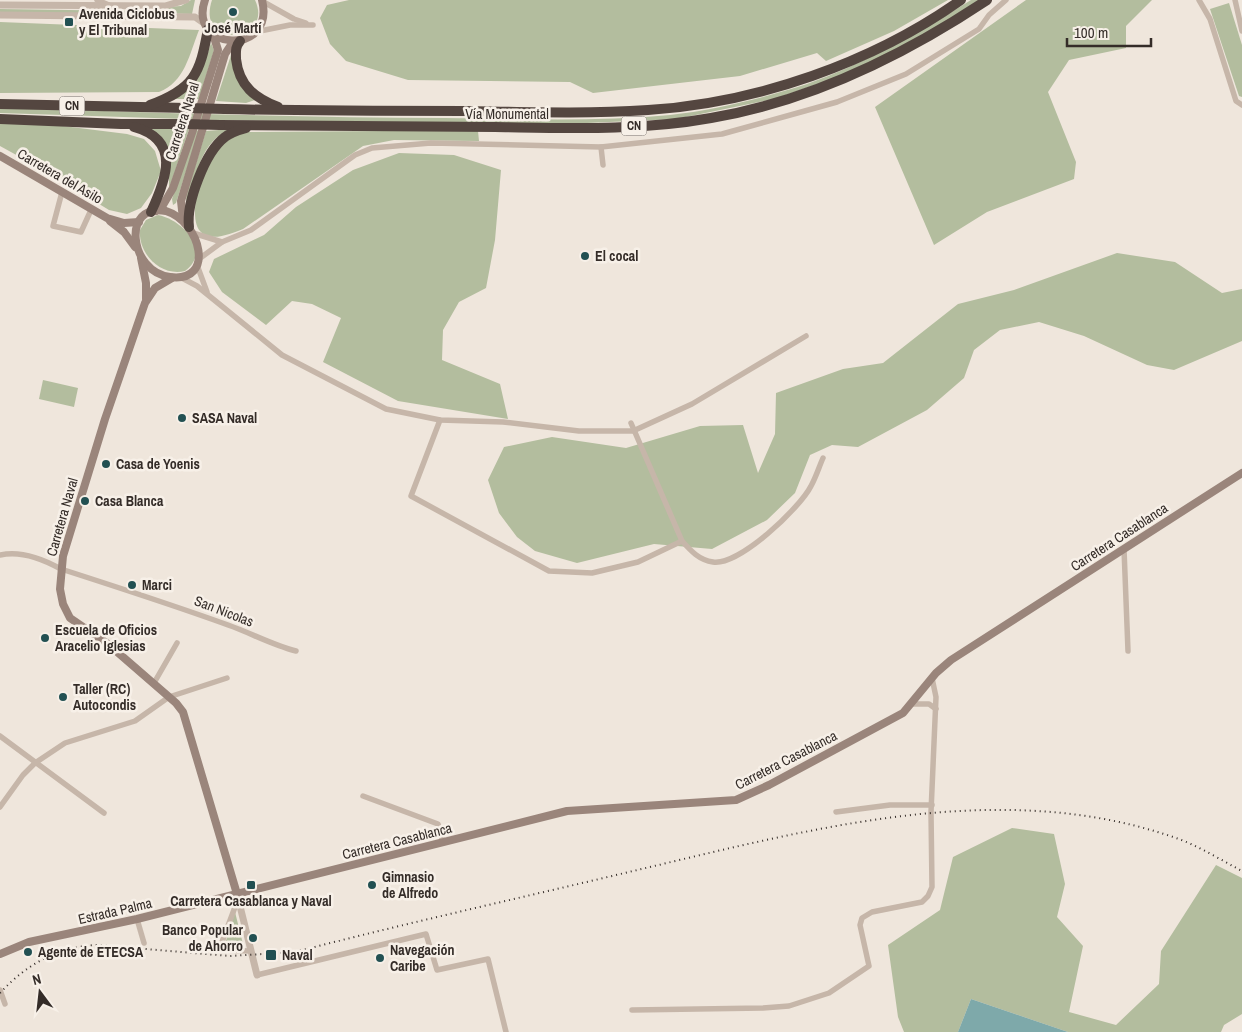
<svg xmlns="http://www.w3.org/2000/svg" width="1242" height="1032" font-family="'Archivo Narrow',sans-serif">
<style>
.green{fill:#b3bd9e}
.water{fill:#7ea9aa}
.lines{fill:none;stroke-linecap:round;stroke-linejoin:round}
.minor{stroke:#c6b6a9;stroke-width:5.5}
.tertiary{stroke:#c6b6a9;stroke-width:7}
.secondary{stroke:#9a857b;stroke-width:8}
.motorway{stroke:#544640;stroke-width:10}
.rail{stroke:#342c28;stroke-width:2;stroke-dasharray:1 4;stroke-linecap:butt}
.motorway-bridge{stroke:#544640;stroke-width:10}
.poi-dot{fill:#225052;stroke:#f7f0e8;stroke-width:2}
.labels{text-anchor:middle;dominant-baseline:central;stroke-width:5;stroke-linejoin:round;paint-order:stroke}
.shield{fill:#f7f0e8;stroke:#6e6762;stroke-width:1}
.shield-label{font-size:12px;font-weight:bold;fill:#342c28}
.poi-label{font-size:14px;font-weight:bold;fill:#342c28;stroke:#f7f0e8;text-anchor:start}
.street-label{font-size:14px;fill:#342c28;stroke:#f7f0e8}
</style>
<rect width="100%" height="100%" fill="#efe6dc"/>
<g class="green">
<polygon points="191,0 195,0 192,14 148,13 149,8 181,6"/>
<path d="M212,0H255C275,43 195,50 212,0Z"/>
<polygon points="349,0 948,0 894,31 826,61 817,53 740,76 593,93 570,82 408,80 346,61 330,44 320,18 327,5"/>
<path d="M971,0H982L923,36L843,75L774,99L676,119L565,124L216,120L0,113V108C148,112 297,118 445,118C520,119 596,122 670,115C715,110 764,98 807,84C864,64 920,32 971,0Z"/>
<polygon points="1026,0 1152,0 1126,26 1126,48 1069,60 1048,92 1076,162 1074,179 987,212 934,245 875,107"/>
<polygon points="1229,3 1242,45 1242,97 1239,96 1210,9"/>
<polygon points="0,9 138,11 138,15 0,12"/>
<path d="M0,22L199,30C189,55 185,82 159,92L0,93Z"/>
<path d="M211,43L214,50L199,99H173C200,84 202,71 211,43Z"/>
<polygon points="233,49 255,100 246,103 216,101"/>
<polygon points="0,122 63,126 127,134 144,139 155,151 161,171 152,193 141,208 127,214 109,210 40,168 0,146"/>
<polygon points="155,126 189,129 169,189 169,166 149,129"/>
<path d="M232,129C200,139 195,179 187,208L186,196L206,131Z"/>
<polygon points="196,130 199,131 176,203 173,205 172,199"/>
<path d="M383,131H478L479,141L394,140L363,146L243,229C232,233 213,242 202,233C186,221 201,171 211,157C219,143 233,135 248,132Z"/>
<polygon points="399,153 454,155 501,170 495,240 486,288 459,302 443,330 442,360 500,384 508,419 398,401 323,362 341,318 312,304 292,301 266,325 222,292 209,272 214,259 264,235 296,207 353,170"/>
<path d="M158,215C183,220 212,251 185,271C161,277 138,254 140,230L146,220Z"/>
<polygon points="1117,253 1175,262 1222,293 1242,289 1242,341 1174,370 1147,365 1084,336 1039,322 1000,330 974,350 964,378 927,410 858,447 832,445 810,455 795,493 767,520 712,549 654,544 577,563 535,551 517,537 499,513 488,480 504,447 552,437 626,448 700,426 743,425 758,473 775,434 776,393 843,369 883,363 958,304 1014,290"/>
<polygon points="43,380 78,388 74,407 39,399"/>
<polygon points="1012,828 1054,834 1065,884 1057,917 1083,946 1069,1012 1116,1025 1159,984 1161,951 1216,865 1242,878 1242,1014 1224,1025 1221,1032 1068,1032 971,999 958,1032 904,1032 898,1017 888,945 940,910 953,857"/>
<polygon points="235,912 244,948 224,947"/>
</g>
<polygon class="water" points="971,999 1068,1032 958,1032"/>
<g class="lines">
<g class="minor">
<polyline points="97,0 109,5"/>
<polyline points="1199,0 1210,19 1236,101 1242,105"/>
<polyline points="1235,0 1242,31"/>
<polyline points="262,1 294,19 306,23"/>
<polyline points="255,32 290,25 313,25"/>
<polyline points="601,147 603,165"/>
<polyline points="62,192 53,226 81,232 91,210"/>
<polyline points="193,233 222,242"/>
<polyline points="199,259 222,242 251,230 355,155 372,148 431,143 601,147 722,134 837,102 906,74 979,29 989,15 1006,0"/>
<polyline points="197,265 207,292"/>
<polyline points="180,277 197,286 282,355 386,409 440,420 503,422 579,431 633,431 692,404 806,336"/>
<polyline points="440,420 411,496 549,571 592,573 638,562 682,541"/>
<path d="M631,423L682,541C691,551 699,560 713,562C739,566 800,508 811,486C816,477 819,467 823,458"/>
<polyline points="1124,549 1128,651"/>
<path d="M0,555C21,550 43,559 61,569C117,587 173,605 228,625C251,633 272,645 296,651"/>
<polyline points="154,683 177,643"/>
<polyline points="913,704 929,704 936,709"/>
<polyline points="0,736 104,813"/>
<polyline points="363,796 438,824 443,842"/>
<polyline points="0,807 23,775 35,763 65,743 135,721 169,697 227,678"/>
<polyline points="836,812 890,805 932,805"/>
<polyline points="238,899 219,950 250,951"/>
<polyline points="137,919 144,943"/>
<polyline points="227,927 245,929"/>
<polyline points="257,975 426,934 437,970 488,959 506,1032"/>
<polyline points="0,990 5,1004"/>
<polyline points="632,1010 763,1008 789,1006 829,993 869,966 860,925 862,918 872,912 922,902 928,896 932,887 931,812 936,697 932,678"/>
</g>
<g class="tertiary">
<polyline points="0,5 165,6 186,0"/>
<polyline points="0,15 195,17 205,24"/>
<polyline points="237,894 257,975"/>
</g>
<g class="secondary">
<path d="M205,0C187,51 276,57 262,0"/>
<polyline points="0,156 107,218 124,223 139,222"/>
<polyline points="156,211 163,205 173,188 192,133 218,50 213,34"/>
<path d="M166,211C201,222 216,283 170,277C129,272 121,202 166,211Z"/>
<polyline points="183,219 181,201 225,54 233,42"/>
<polyline points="110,221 124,232 135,247"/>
<polyline points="141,258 146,283 146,299"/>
<polyline points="172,278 155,288 145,303 105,419 63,556 60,589 63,604 70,618 108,644 176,703 183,712 237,894"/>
<polyline points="0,954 29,942 137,919 567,811 736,800 769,785 903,713 936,673 951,660 1242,473"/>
</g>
<g class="motorway">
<path d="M240,41C235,47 236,52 236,59C239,86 255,98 278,107"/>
<polyline points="0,104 187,108"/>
<path d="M150,105C194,89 200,74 208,29"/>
<path d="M225,109C305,111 385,111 465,111C526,112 587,114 648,110C757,103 872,63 961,0"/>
<polyline points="0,119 121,124 187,124"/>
<path d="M220,125C312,126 404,126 495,127C567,128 640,131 711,118C811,101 903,56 987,0"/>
<path d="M134,127C182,140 166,180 151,212"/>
<path d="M189,227C186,203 205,152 225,137C231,132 239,130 246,128"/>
</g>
<path class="rail" d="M0,993C27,964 57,947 97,945L230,956L295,952C407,923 520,898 633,871C808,830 999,776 1176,838C1199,846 1221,860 1242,871"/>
<g class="motorway-bridge">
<polyline points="187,108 225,109"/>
<polyline points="187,124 220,125"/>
</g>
</g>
<g class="poi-dot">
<circle cx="233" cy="12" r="5"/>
<rect x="64" y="17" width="10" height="10" rx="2.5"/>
<circle cx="585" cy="256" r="5"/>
<circle cx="182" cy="418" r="5"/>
<circle cx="106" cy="464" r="5"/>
<circle cx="85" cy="501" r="5"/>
<circle cx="132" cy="585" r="5"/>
<circle cx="45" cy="638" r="5"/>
<circle cx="63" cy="697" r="5"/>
<rect x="246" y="880" width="10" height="10" rx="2.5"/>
<circle cx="372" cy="885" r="5"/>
<circle cx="253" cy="938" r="5"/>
<circle cx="28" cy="952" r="5"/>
<rect x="265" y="949" width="12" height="12" rx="2.5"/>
<circle cx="380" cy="958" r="5"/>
</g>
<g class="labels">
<g class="shield">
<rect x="59.5" y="96.5" width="25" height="19" rx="4"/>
<rect x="621.5" y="116.5" width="25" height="19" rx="4"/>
</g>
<g class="shield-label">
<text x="72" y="106">CN</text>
<text x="634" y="126">CN</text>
</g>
<g class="poi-label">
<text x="79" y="14">Avenida Ciclobus<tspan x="79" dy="16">y El Tribunal</tspan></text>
<text x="233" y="28" text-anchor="middle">José Martí</text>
<text x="595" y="256">El cocal</text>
<text x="192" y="418">SASA Naval</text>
<text x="116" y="464">Casa de Yoenis</text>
<text x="95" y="501">Casa Blanca</text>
<text x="142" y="585">Marci</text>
<text x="55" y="630">Escuela de Oficios<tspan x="55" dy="16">Aracelio Iglesias</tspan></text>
<text x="73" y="689">Taller (RC)<tspan x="73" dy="16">Autocondis</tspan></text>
<text x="382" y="877">Gimnasio<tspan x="382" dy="16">de Alfredo</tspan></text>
<text x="251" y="901" text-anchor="middle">Carretera Casablanca y Naval</text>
<text x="243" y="930" text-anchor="end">Banco Popular<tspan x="243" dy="16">de Ahorro</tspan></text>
<text x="390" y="950">Navegación<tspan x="390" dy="16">Caribe</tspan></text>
<text x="38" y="952">Agente de ETECSA</text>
<text x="282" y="955">Naval</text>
</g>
<g class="street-label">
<text x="507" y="114">Vía Monumental</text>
<text transform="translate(182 121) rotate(-72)">Carretera Naval</text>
<text transform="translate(60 176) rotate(30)">Carretera del Asilo</text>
<text transform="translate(62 517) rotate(-74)">Carretera Naval</text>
<text transform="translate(1119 537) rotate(-33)">Carretera Casablanca</text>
<text transform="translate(224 611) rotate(21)">San Nicolas</text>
<text transform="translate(786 760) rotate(-27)">Carretera Casablanca</text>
<text transform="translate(397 841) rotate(-14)">Carretera Casablanca</text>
<text transform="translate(115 911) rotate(-13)">Estrada Palma</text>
</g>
</g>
<g transform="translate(40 992) rotate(345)" stroke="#f7f0e8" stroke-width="4" paint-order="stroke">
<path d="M0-4L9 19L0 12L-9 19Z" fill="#342c28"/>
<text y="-8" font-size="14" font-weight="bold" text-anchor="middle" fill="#342c28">N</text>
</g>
<path d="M1067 38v8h84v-8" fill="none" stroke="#342c28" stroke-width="2.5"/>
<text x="1074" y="38" font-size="15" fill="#342c28" stroke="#f7f0e8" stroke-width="4" paint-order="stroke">100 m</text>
</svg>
